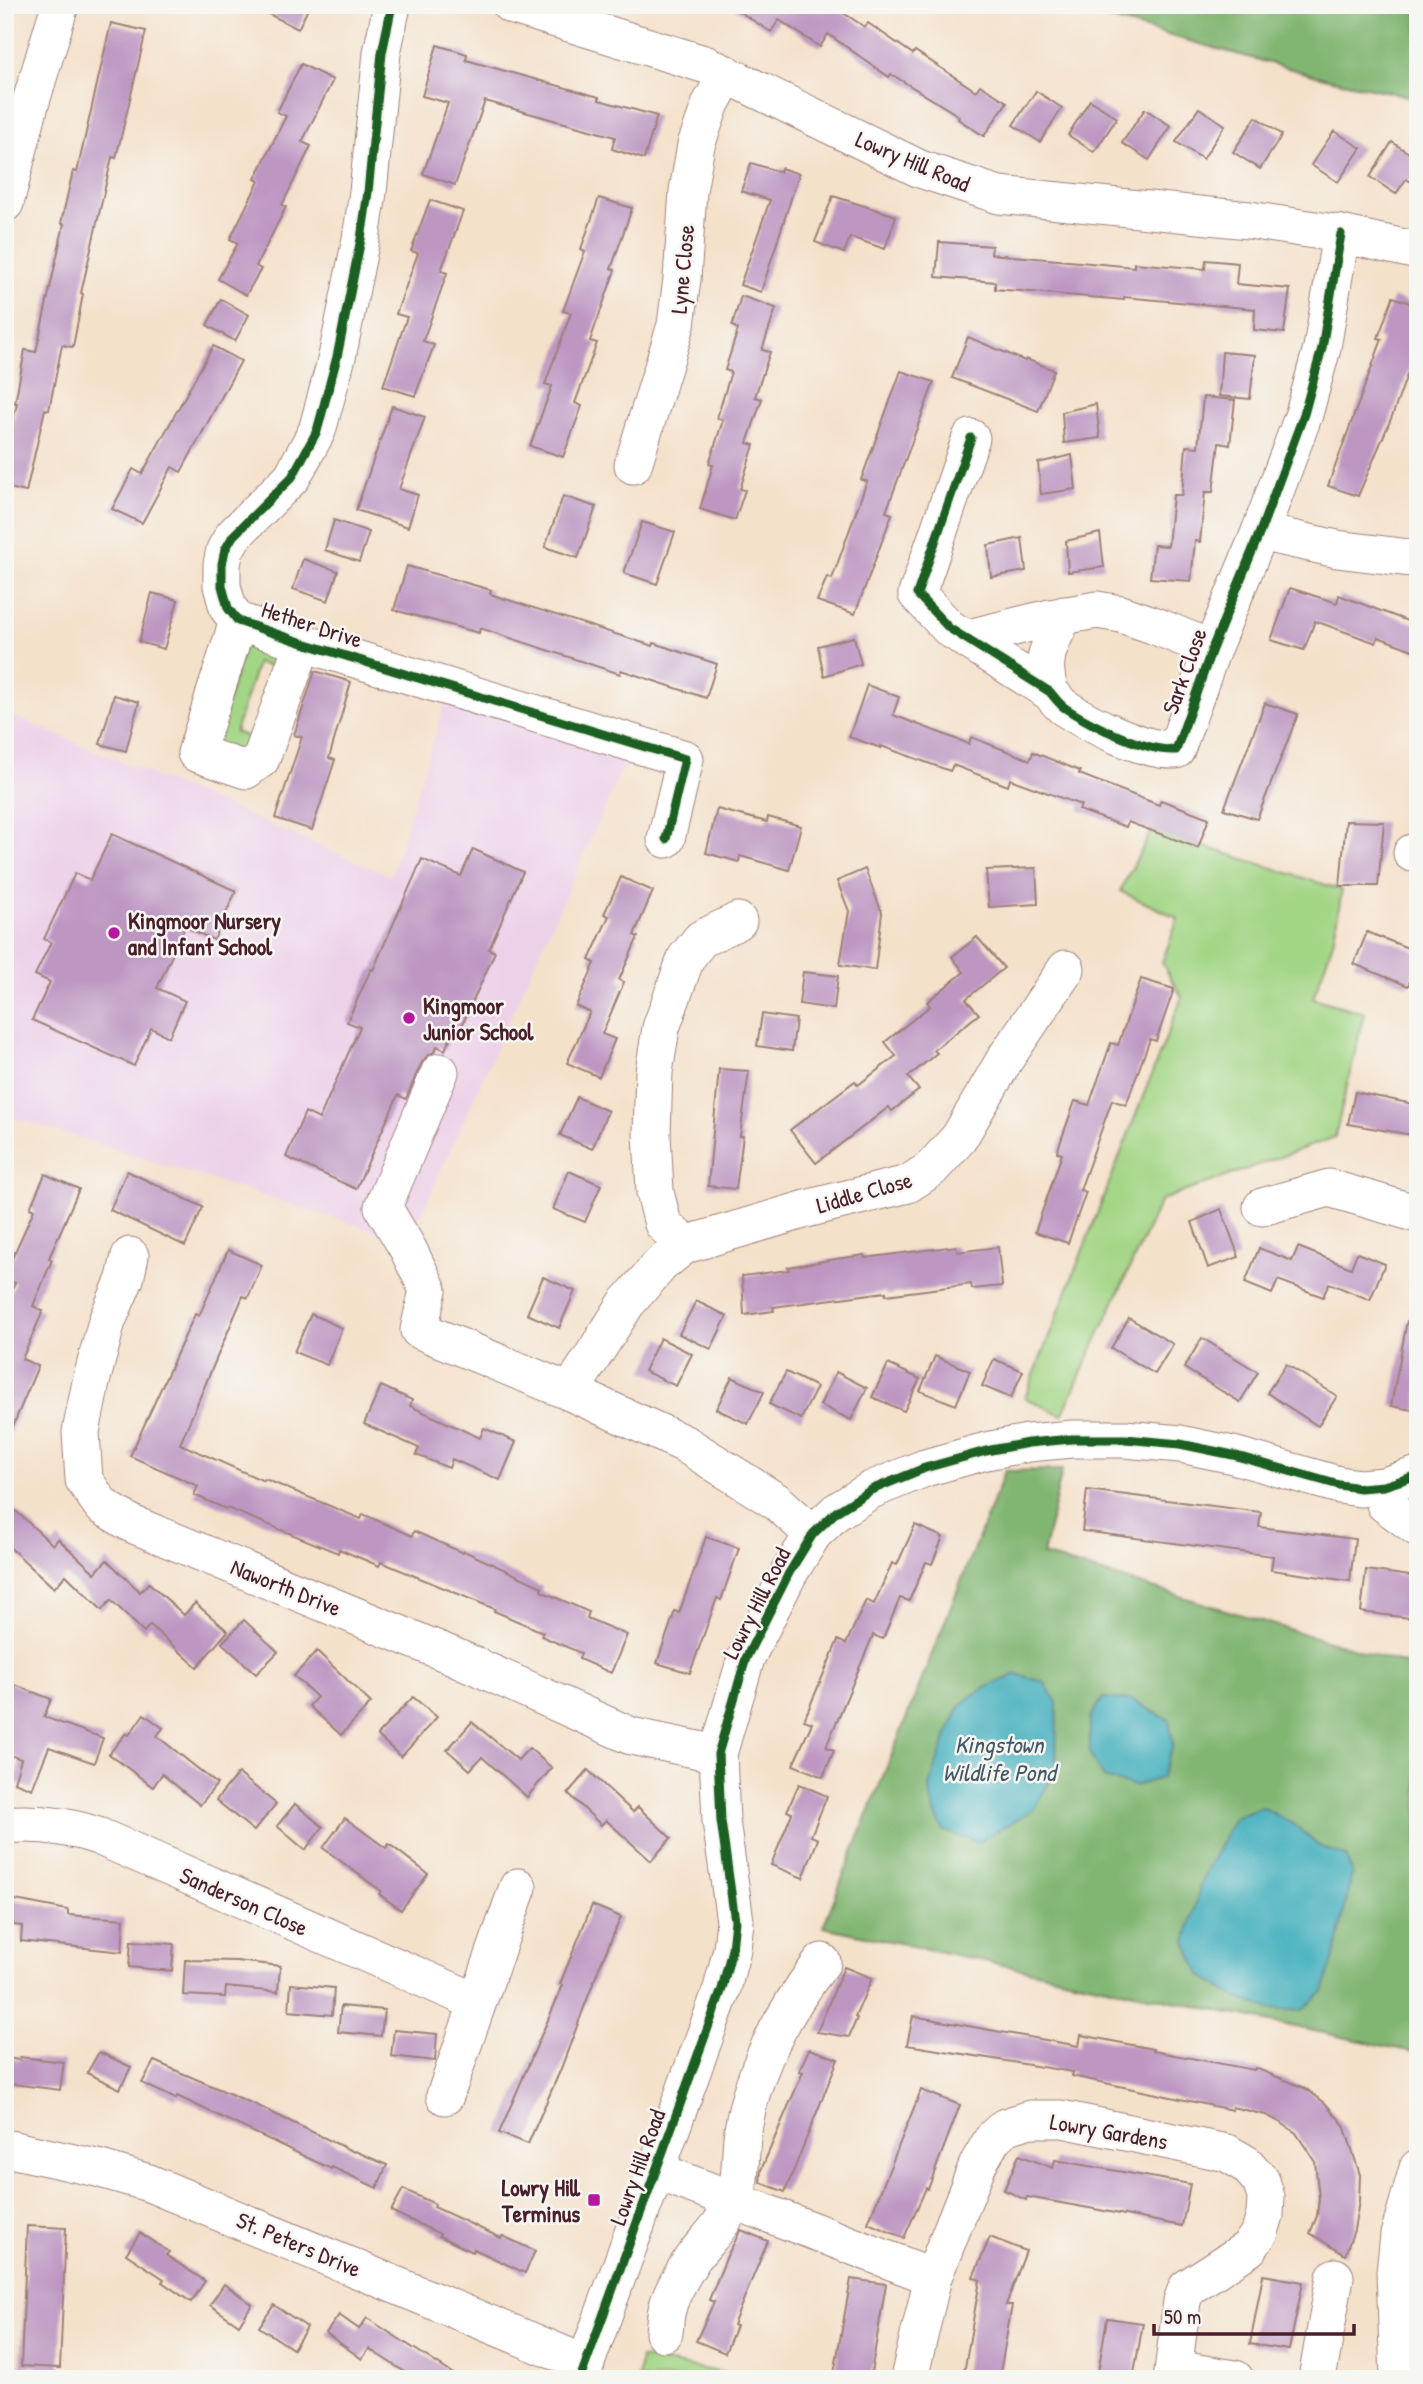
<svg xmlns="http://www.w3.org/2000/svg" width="1423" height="2384" font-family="'Patrick Hand',sans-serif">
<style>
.built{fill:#edd1e9}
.green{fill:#a2d584;stroke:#767a58;stroke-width:2}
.forest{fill:#81b672;stroke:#666a4e;stroke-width:2}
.water{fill:#3eadbc;stroke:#446674;stroke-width:2}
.building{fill:#bd97c2}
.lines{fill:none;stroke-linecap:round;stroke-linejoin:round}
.minor-casing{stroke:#9f807a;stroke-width:39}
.minor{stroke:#fff;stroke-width:37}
.cycleway-casing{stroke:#f6f6f2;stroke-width:13}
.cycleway{stroke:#1b5e20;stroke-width:9}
.poi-dot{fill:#b5179e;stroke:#f6f6f2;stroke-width:2.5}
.labels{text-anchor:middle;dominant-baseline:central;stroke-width:5;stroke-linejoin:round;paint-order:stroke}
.street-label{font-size:23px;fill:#4a1f2b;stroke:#f6f6f2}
.poi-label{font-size:23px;font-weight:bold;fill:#4a1f2b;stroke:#f6f6f2;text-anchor:start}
.water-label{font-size:24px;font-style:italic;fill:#455865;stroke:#f6f6f2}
</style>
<rect width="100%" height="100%" fill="#f6f6f2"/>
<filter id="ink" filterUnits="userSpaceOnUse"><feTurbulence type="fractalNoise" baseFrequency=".0143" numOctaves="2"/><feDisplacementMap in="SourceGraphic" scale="14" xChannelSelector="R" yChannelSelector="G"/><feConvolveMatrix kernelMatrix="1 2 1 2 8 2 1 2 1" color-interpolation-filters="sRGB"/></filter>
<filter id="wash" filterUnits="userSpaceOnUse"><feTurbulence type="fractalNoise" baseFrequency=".00686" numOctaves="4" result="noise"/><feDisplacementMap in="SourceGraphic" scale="28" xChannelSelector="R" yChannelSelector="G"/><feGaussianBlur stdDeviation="1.57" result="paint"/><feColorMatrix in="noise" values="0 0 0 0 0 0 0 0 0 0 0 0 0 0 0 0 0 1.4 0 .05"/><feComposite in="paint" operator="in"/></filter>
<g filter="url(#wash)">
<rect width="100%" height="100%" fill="#f4e1ca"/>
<polygon class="built" points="447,696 629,754 417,1224 388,1235 5,1115 5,731 11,715 391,876"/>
<g class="green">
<polygon points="244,646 276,659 282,670 257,663 235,732 258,741 243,756 215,744"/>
<polygon points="1152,830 1342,890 1333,942 1313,998 1364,1013 1335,1137 1161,1200 1062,1415 1025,1398 1182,997 1162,963 1178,918 1120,891"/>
<polygon points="641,2358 759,2379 638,2379"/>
</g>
<g class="forest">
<polygon points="1058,5 1418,5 1418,98 1328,79"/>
<polygon points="1062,1470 1043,1555 1418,1668 1418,2053 823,1927 1005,1471"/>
</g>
<g class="water">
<path d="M1017,1674L1044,1682L1057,1703L1056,1771L1033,1810L978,1842L944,1831C936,1818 931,1806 930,1790C930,1778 955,1711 963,1703C978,1689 999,1682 1017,1674Z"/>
<polygon points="1103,1698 1132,1700 1169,1720 1173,1746 1161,1778 1134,1786 1103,1778 1090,1754 1090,1718"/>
<polygon points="1262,1807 1293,1824 1319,1846 1346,1856 1352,1872 1336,1951 1323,1992 1301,2011 1271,2009 1237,1998 1200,1974 1186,1942 1202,1879 1234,1818"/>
</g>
<g id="blocks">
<g class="building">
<polygon points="251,5 310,5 298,29"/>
<polygon points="729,5 831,5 865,27 868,23 913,54 915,51 976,91 980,85 1007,102 984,136 958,119 959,116 891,74 889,77 828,34 820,47 779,20 771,32"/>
<polygon points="111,23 146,31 116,158 112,157 81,293 83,294 73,347 62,345 49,410 45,409 26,492 5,487 5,457 17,403 15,403 25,350 36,352 64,224 61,223 73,171 77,172"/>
<polygon points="437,45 467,54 466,60 599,97 599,100 657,116 644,159 612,149 615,137 485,101 455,185 423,174 448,103 422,96"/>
<polygon points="301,64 333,80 302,142 311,146 282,205 286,207 256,266 261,269 246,295 218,279 238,243 230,239 259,181 255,179 286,116 277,112"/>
<polygon points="1036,91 1062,108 1040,142 1013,125"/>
<polygon points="1090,100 1117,118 1094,152 1068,135"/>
<polygon points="1199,108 1225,125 1203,159 1176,142"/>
<polygon points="1145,109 1171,126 1149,160 1122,143"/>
<polygon points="1256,117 1282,135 1260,169 1233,152"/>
<polygon points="1334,131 1361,148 1338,182 1311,165"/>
<polygon points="1392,142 1418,159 1418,186 1406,179 1396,194 1370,177"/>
<polygon points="751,163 780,172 781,168 799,174 761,292 740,285 770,200 741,191"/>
<polygon points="833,196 896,216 885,249 850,237 844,253 815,242"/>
<polygon points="599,198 632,208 611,269 615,270 590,341 597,343 575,403 582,406 563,457 530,446 552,386 545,384 571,313 563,311 585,251 581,249"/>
<polygon points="430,200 463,211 441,271 447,273 423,341 434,345 415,396 383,386 407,317 396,314 418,253 411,251"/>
<polygon points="939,242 992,246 991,254 1134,267 1134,263 1205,269 1206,260 1238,263 1236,284 1290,289 1284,333 1254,330 1255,309 1124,297 1124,300 995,289 995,282 936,277"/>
<polygon points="741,296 776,308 762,350 770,352 755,397 762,399 747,443 754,445 740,489 745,490 735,520 700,509 713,465 709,464 723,420 717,418 731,372 725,370 738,329 732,326"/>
<polygon points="1393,297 1418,306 1418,344 1393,414 1358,496 1328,486 1382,339 1378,338"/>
<polygon points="221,299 249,315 235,341 207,325"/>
<polygon points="968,337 1025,361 1026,359 1054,370 1038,411 952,378"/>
<polygon points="213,346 241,361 181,472 172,467 142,523 112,509 133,469 142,474"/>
<polygon points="1222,352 1255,355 1250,399 1219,396"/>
<polygon points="901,371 934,382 886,512 892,514 855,614 817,601 827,577 832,579 867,481 861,480"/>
<polygon points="1203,397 1235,400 1230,445 1219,443 1213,492 1205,492 1200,542 1195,541 1191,581 1150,578 1154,545 1168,546 1173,495 1182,495 1186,446 1198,447"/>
<polygon points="1096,404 1100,438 1064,443 1062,412"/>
<polygon points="392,406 425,417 399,489 418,495 408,527 356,510"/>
<polygon points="1072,455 1076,489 1041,494 1038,463"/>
<polygon points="563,496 596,507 578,558 545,547"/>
<polygon points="334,520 369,532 359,562 325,550"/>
<polygon points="642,522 675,532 657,584 624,573"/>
<polygon points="1100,533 1104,567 1068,572 1066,541"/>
<polygon points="1022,538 1026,571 991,577 988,545"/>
<polygon points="303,559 338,571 328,601 293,589"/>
<polygon points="407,566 491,590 490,594 653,646 654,643 717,664 706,698 621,670 620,674 480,628 479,633 394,610"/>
<polygon points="1290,588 1337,603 1339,595 1418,625 1418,652 1378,637 1376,643 1315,621 1304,650 1271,640"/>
<polygon points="152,593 178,600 164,649 139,642"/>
<polygon points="854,637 861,664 824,676 818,646"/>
<polygon points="315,671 351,682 329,758 335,760 312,830 275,818 302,737 294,735"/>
<polygon points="867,685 899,697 893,715 969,744 971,737 1030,760 1033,752 1080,771 1079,774 1159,805 1161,800 1209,818 1198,848 1128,822 1126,827 1079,810 1081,805 1010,779 1008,786 953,765 950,771 881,746 881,748 849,737"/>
<polygon points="114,695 139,702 126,751 100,744"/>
<polygon points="1265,703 1298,714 1257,819 1224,809"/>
<polygon points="717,809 767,822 768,817 801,826 789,870 740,856 739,862 706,853"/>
<polygon points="1346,821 1384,822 1378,886 1340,886"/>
<polygon points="112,834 236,891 214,940 185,927 157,988 185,1001 169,1037 151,1028 134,1066 32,1020 50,982 35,975 51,942 44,939 75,873 90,880"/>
<polygon points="473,849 523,872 489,949 495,952 459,1032 454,1030 445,1050 437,1046 434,1052 427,1056 421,1064 406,1099 398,1095 356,1189 286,1157 305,1112 319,1119 360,1027 347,1022 371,969 373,970 422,859 461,876"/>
<polygon points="1036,868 1038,904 989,907 986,870"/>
<polygon points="865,869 882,913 875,970 840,965 849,911 837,881"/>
<polygon points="621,877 653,891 634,935 638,937 619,980 624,982 602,1034 615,1039 599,1077 567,1063 590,1012 576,1006 595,963 589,960 609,916 604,914"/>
<polygon points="1367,932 1418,952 1418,962 1408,986 1354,964"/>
<polygon points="977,937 1004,968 966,999 979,1014 934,1050 937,1053 908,1077 919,1090 892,1111 889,1107 816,1163 790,1130 855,1081 858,1085 896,1056 885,1042 930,1006 927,1002 964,972 952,957"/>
<polygon points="803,972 838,976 834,1009 799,1004"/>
<polygon points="1141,979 1174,989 1156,1041 1150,1039 1126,1105 1112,1100 1080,1190 1086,1192 1068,1243 1035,1232 1062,1154 1057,1152 1075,1101 1089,1105 1111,1043 1118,1045"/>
<polygon points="762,1014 796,1019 792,1051 757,1046"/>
<polygon points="719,1069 749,1071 740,1136 743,1136 736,1189 708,1186"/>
<polygon points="1355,1092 1418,1105 1418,1136 1348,1124"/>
<polygon points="577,1097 608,1111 592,1149 560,1135"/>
<polygon points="127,1171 203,1207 185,1246 110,1210"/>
<polygon points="569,1171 601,1185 585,1222 553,1209"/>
<polygon points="45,1174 79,1189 49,1258 52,1260 33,1306 43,1311 22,1359 38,1366 5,1445 5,1304 15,1283 5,1279 5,1274 34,1210 30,1208"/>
<polygon points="1221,1209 1239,1257 1208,1268 1192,1222"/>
<polygon points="956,1246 957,1252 998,1247 1002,1286 972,1289 971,1284 886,1295 886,1292 773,1307 774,1311 744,1315 742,1276 789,1270 788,1267 836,1259 865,1255 865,1258"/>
<polygon points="1298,1247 1351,1268 1357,1253 1385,1264 1370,1300 1329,1283 1323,1297 1278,1280 1272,1294 1245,1283 1259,1248 1292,1261"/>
<polygon points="228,1250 262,1265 248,1298 243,1296 180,1444 264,1481 265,1479 361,1519 363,1514 412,1536 414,1531 463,1553 464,1551 542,1587 541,1591 589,1612 587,1618 627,1635 611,1673 579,1659 581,1653 541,1636 543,1632 494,1611 495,1609 381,1562 379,1566 339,1549 338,1553 227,1508 226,1509 194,1495 198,1486 130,1456 195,1314 199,1316"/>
<polygon points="543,1277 575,1291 559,1328 527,1314"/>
<polygon points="696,1301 727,1316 711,1349 679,1334"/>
<polygon points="311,1314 342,1328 327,1365 294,1352"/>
<polygon points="1129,1318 1173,1344 1155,1374 1111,1348"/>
<polygon points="1407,1321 1418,1322 1418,1411 1391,1406"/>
<polygon points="660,1338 692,1354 676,1386 644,1371"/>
<polygon points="1202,1338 1258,1372 1240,1402 1184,1368"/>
<polygon points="935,1356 970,1371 956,1405 920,1391"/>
<polygon points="994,1359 1023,1371 1011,1398 982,1386"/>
<polygon points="888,1364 920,1379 904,1411 872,1397"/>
<polygon points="1286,1364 1337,1396 1318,1426 1267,1393"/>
<polygon points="786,1372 817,1387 801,1419 769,1404"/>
<polygon points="836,1372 867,1388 851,1420 820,1405"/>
<polygon points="732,1377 764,1392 748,1424 716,1409"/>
<polygon points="381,1386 412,1400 410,1406 480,1438 484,1428 516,1442 500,1480 452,1459 449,1468 416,1455 419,1448 364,1424"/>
<polygon points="1087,1490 1261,1512 1259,1527 1355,1539 1350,1581 1271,1570 1273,1556 1082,1531"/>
<polygon points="5,1501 53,1545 58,1539 95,1573 107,1560 140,1592 149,1583 184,1615 195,1603 228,1631 197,1667 150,1625 144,1632 111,1600 102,1610 66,1575 54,1588 5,1543"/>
<polygon points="915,1525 943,1537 932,1564 926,1562 909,1601 900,1598 883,1639 873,1635 826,1747 834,1750 823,1777 793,1765 812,1723 804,1720 838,1640 846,1644 866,1600 874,1604 892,1563 897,1565"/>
<polygon points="706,1537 739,1548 721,1600 717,1598 690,1673 657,1663 675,1611 679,1613"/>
<polygon points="1366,1570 1418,1577 1418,1619 1361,1612"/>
<polygon points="244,1620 278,1652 256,1674 222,1643"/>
<polygon points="317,1651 371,1703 341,1735 309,1706 317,1697 294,1676"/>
<polygon points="5,1681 51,1699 44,1717 103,1738 94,1763 49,1747 32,1789 14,1782 21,1759 5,1753"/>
<polygon points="413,1697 437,1717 401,1757 377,1735"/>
<polygon points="144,1714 163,1728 157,1736 217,1784 200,1805 162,1774 153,1787 109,1754 126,1733 129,1735"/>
<polygon points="472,1722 518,1760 529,1748 552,1768 527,1797 482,1757 470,1770 447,1750"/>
<polygon points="588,1770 633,1812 638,1807 671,1838 651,1861 606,1820 601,1825 568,1793"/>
<polygon points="238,1773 276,1804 254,1831 216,1800"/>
<polygon points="799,1784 827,1796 811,1836 818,1839 803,1878 771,1865 792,1813 787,1811"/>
<polygon points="295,1804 323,1827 305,1850 277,1826"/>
<polygon points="345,1818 386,1848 389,1844 428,1874 401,1910 379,1894 381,1891 323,1848"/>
<polygon points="5,1898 68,1910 68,1915 124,1919 122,1952 21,1941 22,1926 5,1924"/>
<polygon points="592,1905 621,1917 599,1968 560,2071 528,2144 499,2133 563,1985 560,1984"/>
<polygon points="131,1941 174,1944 172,1971 129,1967"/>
<polygon points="185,1960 237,1961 280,1966 278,1992 226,1987 225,1997 183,1995"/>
<polygon points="844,1967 872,1978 855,2017 857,2018 849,2037 817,2032"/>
<polygon points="291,1984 334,1988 332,2015 289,2011"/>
<polygon points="341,2006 384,2010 381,2036 338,2032"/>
<polygon points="913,2016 1079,2046 1081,2035 1153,2049 1153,2051 1254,2070 1255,2068 1305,2088 1325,2103 1344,2125 1360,2175 1359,2201 1354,2230 1345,2255 1310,2233 1317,2216 1319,2198 1315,2162 1296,2133 1280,2122 1266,2115 1232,2107 1232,2110 1072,2076 1073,2072 907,2045"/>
<polygon points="394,2030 437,2034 435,2061 391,2056"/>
<polygon points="809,2049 838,2059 785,2192 760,2182 761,2170 803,2072 799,2071"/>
<polygon points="99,2052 131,2067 120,2089 87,2073"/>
<polygon points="20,2057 64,2062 60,2090 5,2083 5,2058 20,2060"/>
<polygon points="154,2061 256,2105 354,2152 355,2151 387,2165 377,2188 332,2167 331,2169 177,2096 176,2099 142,2083"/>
<polygon points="921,2090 960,2105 928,2189 926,2188 904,2238 868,2223"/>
<polygon points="1019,2155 1053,2168 1055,2160 1190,2184 1182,2226 1089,2208 1027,2197 1026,2200 1004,2190"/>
<polygon points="403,2189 435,2204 434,2207 501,2238 503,2236 535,2251 525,2273 474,2249 473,2252 439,2236 440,2234 391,2211"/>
<polygon points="27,2226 66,2228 60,2368 21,2366"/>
<polygon points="741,2230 768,2241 733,2325 736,2326 725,2353 696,2341 714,2302 709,2300 727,2256"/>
<polygon points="140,2233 169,2252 166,2255 205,2281 191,2302 162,2282 164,2279 126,2254"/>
<polygon points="990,2237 1026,2251 1006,2305 1012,2305 999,2379 963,2379 980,2280 973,2277"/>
<polygon points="1263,2275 1303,2282 1289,2350 1250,2344"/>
<polygon points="851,2279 886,2284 870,2379 833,2379"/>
<polygon points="224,2284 252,2304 239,2325 210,2305"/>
<polygon points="274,2305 307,2327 293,2349 259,2327"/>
<polygon points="339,2315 359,2329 367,2318 461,2379 416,2379 369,2349 362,2359 326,2333"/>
<polygon points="1107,2318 1143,2323 1133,2379 1097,2379"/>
</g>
</g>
</g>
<g filter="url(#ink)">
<use href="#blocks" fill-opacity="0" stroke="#9f807a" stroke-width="2"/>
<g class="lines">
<g class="minor-casing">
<g id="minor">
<polyline points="392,5 382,53 368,192 361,239 337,357 317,431 292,477 233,536 225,550 222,564 222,586 228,608 238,621 303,643 685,759 666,839"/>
<polyline points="511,5 707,65 920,169 999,195 1249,220 1341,234 1418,251"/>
<polyline points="5,203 29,108 60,5"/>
<path d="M971,438L917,594L949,628L1050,692C1055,698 1059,704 1065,708C1091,725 1146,752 1176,750L1212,649L1260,532L1304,414L1322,348L1341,234"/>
<polyline points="633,465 676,325 682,279 688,191 696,145 711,103 727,74"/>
<polyline points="1260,532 1337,549 1418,559"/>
<polyline points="238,621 196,753 246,770 261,759 303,643"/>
<polyline points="965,639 1050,618 1097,610 1121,614 1153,625 1212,649"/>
<path d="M1050,692C1039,659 1050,645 1064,615"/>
<polyline points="1412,853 1418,853"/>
<polyline points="440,1072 383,1207 408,1249 428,1290 419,1330 570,1392 685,1444 777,1502 813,1534"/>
<polyline points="1262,1207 1329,1188 1418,1214"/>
<polyline points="685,1245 663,1224 655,1192 652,1133 654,1072 661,1028 686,958 701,939 738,921"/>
<polyline points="130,1256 125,1279 107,1321 91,1382 81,1432 84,1480 102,1506 132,1524 453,1656 631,1736 718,1754"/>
<polyline points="570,1392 626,1304 661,1264 685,1245 810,1208 908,1184 931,1169 959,1138 1005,1059 1066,969"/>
<polyline points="1384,1486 1385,1504 1418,1528"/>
<path d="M5,1825C38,1822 67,1826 98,1836L477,2002"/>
<polyline points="445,2096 518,1887"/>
<polyline points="5,2148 97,2168 149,2183 586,2364"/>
<polyline points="657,2171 933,2277 978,2164 993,2138 1005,2127 1030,2119 1062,2119 1227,2153 1246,2164 1261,2181 1266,2197 1265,2215 1260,2232 1249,2248 1187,2288 1182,2301 1172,2379"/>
<path d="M664,2333C665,2324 665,2315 668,2306C671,2294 685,2270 692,2259C706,2240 723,2226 732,2203C743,2179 739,2155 743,2130C753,2068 784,2011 822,1962"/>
<polyline points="1174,2369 1235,2379"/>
<polyline points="910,2374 933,2277"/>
<polyline points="580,2379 722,1989 732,1949 735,1921 721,1821 718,1754 746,1658 789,1573 813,1534 836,1512 871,1490 925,1468 986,1451 1028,1443 1072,1439 1125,1439 1180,1444 1233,1455 1339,1485 1360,1488 1384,1486 1418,1475"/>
<polyline points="1317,2379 1335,2277"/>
<polyline points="1399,2379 1395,2272 1399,2235 1418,2168"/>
</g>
</g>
<use href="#minor" class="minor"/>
<g class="cycleway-casing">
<g id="cycleway">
<polyline points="392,5 382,53 368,192 361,239 337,357 317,431 292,477 233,536 225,550 222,564 222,586 228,608 238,621 303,643 685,759 666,839"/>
<path d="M971,438L917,594L949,628L1050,692C1055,698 1059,704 1065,708C1091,725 1146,752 1176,750L1212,649L1260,532L1304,414L1322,348L1341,234"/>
<polyline points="580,2379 722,1989 732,1949 735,1921 721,1821 718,1754 746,1658 789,1573 813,1534 836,1512 871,1490 925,1468 986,1451 1028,1443 1072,1439 1125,1439 1180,1444 1233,1455 1339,1485 1360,1488 1384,1486 1418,1475"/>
</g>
</g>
<use href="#cycleway" class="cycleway"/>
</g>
</g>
<g class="poi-dot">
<circle cx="114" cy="933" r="7"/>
<circle cx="409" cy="1018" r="7"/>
<rect x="587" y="2193" width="14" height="14" rx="3.5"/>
</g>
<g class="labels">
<g class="street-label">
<text transform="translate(913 161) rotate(23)">Lowry Hill Road</text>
<text transform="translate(682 269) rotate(-85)">Lyne Close</text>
<text transform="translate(312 624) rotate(18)">Hether Drive</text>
<text transform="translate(1184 671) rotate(-70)">Sark Close</text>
<text transform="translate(864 1192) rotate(-16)">Liddle Close</text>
<text transform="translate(286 1587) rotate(22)">Naworth Drive</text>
<text transform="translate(756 1603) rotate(-63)">Lowry Hill Road</text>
<text transform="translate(244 1901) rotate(24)">Sanderson Close</text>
<text transform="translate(1109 2131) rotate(10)">Lowry Gardens</text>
<text transform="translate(637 2167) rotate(-70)">Lowry Hill Road</text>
<text transform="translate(299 2244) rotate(23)">St. Peters Drive</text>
</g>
<g class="poi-label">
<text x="128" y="920">Kingmoor Nursery<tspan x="128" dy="26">and Infant School</tspan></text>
<text x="423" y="1005">Kingmoor<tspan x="423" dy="26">Junior School</tspan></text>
<text x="580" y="2187" text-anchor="end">Lowry Hill<tspan x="580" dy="26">Terminus</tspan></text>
</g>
<g class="water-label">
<text x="999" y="1744">Kingstown<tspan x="999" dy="28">Wildlife Pond</tspan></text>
</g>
</g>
<rect width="1423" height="2384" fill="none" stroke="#f6f6f2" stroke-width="28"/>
<path d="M1154 2324v10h200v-10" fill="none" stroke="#4a1f2b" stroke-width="3.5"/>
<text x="1164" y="2324" font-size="21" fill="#4a1f2b" stroke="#f6f6f2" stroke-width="5" paint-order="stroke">50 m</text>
</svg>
